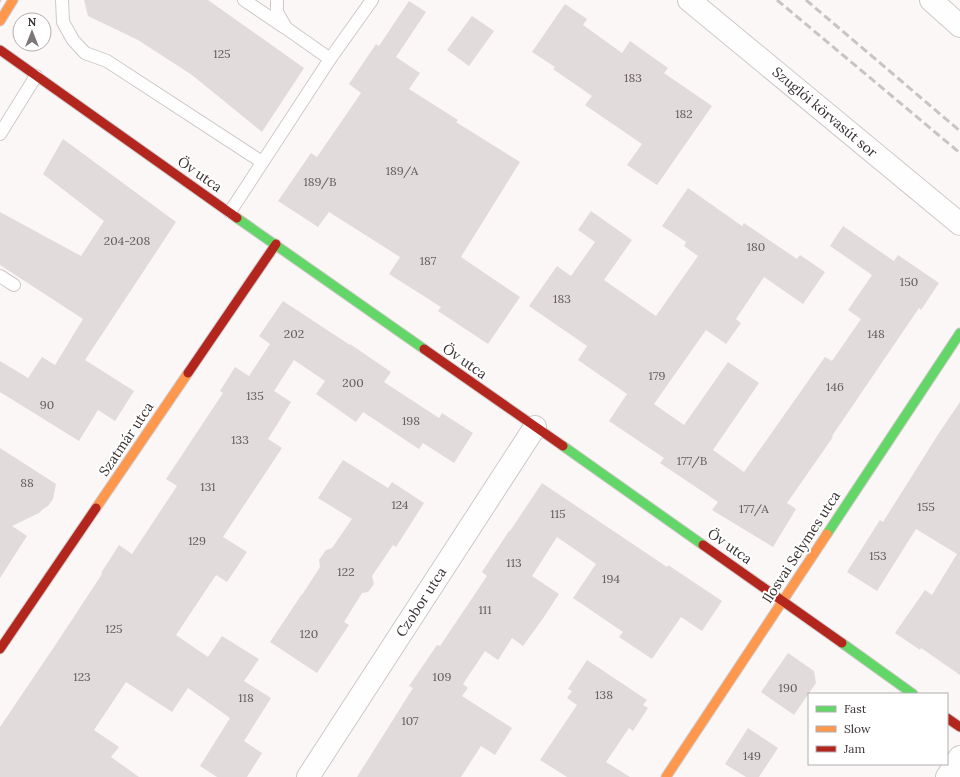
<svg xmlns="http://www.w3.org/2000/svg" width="960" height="777" viewBox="0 0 960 777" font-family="Lora,serif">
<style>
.building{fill:#e1dbdb}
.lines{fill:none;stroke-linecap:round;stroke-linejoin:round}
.lane-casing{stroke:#cec8c8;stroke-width:14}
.street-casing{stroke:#cec8c8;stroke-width:24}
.fast-casing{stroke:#cec8c8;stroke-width:11}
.slow-casing{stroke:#cec8c8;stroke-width:11}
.jam-casing{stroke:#cec8c8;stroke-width:11}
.lane{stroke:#fffefe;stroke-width:12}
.street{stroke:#fffefe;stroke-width:22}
.fast{stroke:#63d668;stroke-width:9}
.slow{stroke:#ff974d;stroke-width:9}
.jam{stroke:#b3261e;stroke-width:9}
.tram{stroke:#c6c5c5;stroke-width:1}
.rail{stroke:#c6c5c5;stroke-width:3;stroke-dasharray:8 4;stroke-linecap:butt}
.labels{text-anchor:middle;stroke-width:4;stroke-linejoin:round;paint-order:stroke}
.number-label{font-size:12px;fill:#635c5c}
.street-label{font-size:14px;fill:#393131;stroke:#fff}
</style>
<rect width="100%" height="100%" fill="#fcf7f7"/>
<!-- building -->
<g class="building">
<path d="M84,0H208L304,68L262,132L192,75L138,40L88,16Z"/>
<path d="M409,1L426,12L396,57L420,73L409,89L458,120L456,122L520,162L461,257L520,297L488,344L438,311L441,307L389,274L400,257L329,212L318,227L278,201L311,153L317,157L361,93L349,84L376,44L379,46Z"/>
<path d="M565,4L587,19L583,25L622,53L630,41L668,68L664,73L712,106L657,185L627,165L642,144L585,105L592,96L553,69L555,67L532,52Z"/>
<path d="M472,16L494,31L469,66L447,50Z"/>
<path d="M63,139L176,222L85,360L134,391L115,421L98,410L79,441L0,392V361L28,378L42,357L55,365L83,319L0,265V212L81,256L104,221L43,174Z"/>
<path d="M688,188L742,226L744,223L797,259L800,255L825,272L803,304L764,277L736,319L741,323L726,344L706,330L654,404L684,425L728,362L759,383L713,450L744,472L825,357L832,361L861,319L848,310L872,275L830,246L843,226L894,261L898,255L939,283L921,310L919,308L832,436L833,437L787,503L796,509L773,547L712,510L718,502L660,463L664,458L609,421L627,394L578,360L587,346L529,306L557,266L571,276L595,242L578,230L591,211L632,240L604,280L656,316L698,256L684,246L686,242L662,226Z"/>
<path d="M283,301L350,345V344L391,372L384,382L439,418L442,413L473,433L454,463L423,443L419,449L363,412L356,422L316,394L325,381L294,360L274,391L291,402L268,439L282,448L223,537L247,552L227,582L216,575L176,635L208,657L222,636L259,659L244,681L271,698L244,741L262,753L247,777H217L200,766L230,718L188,688L172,712L126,682L94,730L119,747L111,757L139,777H0V727L58,641L102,574L101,573L119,545L132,554L177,486L166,479L223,393L220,391L235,367L249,376L270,344L259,336Z"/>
<path d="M960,402V675L921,648L920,650L895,633L925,590L932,595L957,554L916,529L877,591L847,572L880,520L883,522L939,433Z"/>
<path d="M0,448L56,484L53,499L48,506L43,509L39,513L12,526L27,536L0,578Z"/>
<path d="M343,460L388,488L392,482L424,503L396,547L393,545L372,576L374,584L368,592L362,593L344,622L349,625L317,673L270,642L302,594V595L320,567L319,560L326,550L332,548L352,519L318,498Z"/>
<path d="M542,483L667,567L668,565L722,601L702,631L681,617L652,659L619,637L623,632L573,598L596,564L557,537L532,576L559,594L544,617L523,646L512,638L498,660L485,651L463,684L468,688L462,696L512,728L495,755L481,746L461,777H357L413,688L409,686L437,645L440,646L487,576L482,572L509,531H510Z"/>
<path d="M788,653L814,671L816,683L794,715L761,692Z"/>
<path d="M587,660L647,700L643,705L648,708L633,731L629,728L606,762L630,777H567L540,760L577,705L567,698L572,691L568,689Z"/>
<path d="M748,728L778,748L759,777H746L725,764Z"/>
</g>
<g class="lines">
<!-- lane casing -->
<g class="lane-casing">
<g id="lane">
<path d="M62,0L63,22L73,40L85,53L107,61L262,162"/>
<path d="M244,0L284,27"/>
<path d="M277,0V12L286,28L330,59"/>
<path d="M0,134L36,76"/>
<path d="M230,212L330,59L372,0"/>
<path d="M0,276L14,285"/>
</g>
</g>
<!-- street casing -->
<g class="street-casing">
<g id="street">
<path d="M689,0L960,224"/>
<path d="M931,0L960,26"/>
<path d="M308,777L535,427"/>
<path d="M947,777L960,757"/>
</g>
</g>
<!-- fast casing -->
<g class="fast-casing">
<g id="fast">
<path d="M237,218L424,349"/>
<path d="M563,446L703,545"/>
<path d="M827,534L960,333"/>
<path d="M842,643L913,694"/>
</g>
</g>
<!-- slow casing -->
<g class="slow-casing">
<g id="slow">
<path d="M0,21L13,0"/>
<path d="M96,508L188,373"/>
<path d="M666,777L827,534"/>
</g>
</g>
<!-- jam casing -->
<g class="jam-casing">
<g id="jam">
<path d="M0,50L237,218"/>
<path d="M424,349L563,446"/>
<path d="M188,373L276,244"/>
<path d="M703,545L842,643"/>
<path d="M0,649L96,508"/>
<path d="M947,718L960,727"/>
</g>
</g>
<!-- lane -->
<use href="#lane" class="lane"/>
<!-- street -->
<use href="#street" class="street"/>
<!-- fast -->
<use href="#fast" class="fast"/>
<!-- slow -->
<use href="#slow" class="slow"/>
<!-- jam -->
<use href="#jam" class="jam"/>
<!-- tram -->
<path class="tram" d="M0,2L1,0"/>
<!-- rail -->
<g class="rail">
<path d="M777,0L960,153"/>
<path d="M806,0L960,131"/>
</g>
</g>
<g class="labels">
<!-- number labels -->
<g class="number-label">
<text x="222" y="58">125</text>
<text x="633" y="82">183</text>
<text x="684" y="118">182</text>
<text x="402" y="175">189/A</text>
<text x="320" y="186">189/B</text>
<text x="127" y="245">204-208</text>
<text x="756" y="251">180</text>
<text x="428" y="265">187</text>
<text x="909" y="286">150</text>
<text x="562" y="303">183</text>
<text x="294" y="338">202</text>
<text x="876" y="338">148</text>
<text x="657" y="380">179</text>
<text x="353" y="387">200</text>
<text x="835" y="391">146</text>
<text x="255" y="400">135</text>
<text x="47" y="409">90</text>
<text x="411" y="425">198</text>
<text x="240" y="444">133</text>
<text x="692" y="465">177/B</text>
<text x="27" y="487">88</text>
<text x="208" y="491">131</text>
<text x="400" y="509">124</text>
<text x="926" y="511">155</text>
<text x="754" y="513">177/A</text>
<text x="558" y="518">115</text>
<text x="197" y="545">129</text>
<text x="878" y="560">153</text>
<text x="514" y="567">113</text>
<text x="346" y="576">122</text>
<text x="611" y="583">194</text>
<text x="485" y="614">111</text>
<text x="114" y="633">125</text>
<text x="309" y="638">120</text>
<text x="82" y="681">123</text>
<text x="442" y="681">109</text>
<text x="788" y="692">190</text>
<text x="604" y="699">138</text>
<text x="246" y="702">118</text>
<text x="410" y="725">107</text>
<text x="752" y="760">149</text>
</g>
<!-- street labels -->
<g class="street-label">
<text transform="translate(825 112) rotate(40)" y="5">Szuglói körvasút sor</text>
<text transform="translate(200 174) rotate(35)" y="5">Öv utca</text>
<text transform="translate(465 361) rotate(35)" y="5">Öv utca</text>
<text transform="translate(126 439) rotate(-56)" y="5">Szatmár utca</text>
<text transform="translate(730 546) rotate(35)" y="5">Öv utca</text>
<text transform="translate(801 547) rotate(-57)" y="5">Ilosvai Selymes utca</text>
<text transform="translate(421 602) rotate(-57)" y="5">Czobor utca</text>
</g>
</g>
<!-- legend -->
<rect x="808" y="693" width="140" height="72" fill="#ffffff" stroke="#b0adad"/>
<rect x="816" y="706" width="20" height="6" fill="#63d668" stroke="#b0adad"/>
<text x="844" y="713" font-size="12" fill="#393131">Fast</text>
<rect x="816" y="726" width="20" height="6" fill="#ff974d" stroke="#b0adad"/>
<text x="844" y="733" font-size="12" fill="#393131">Slow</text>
<rect x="816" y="746" width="20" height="6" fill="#b3261e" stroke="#b0adad"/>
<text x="844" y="753" font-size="12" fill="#393131">Jam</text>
<!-- north arrow -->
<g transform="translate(32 32)"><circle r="19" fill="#ffffff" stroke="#b0adad"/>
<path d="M0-3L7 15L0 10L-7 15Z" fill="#7d7676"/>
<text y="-6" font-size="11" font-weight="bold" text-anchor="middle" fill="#393131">N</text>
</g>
</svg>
